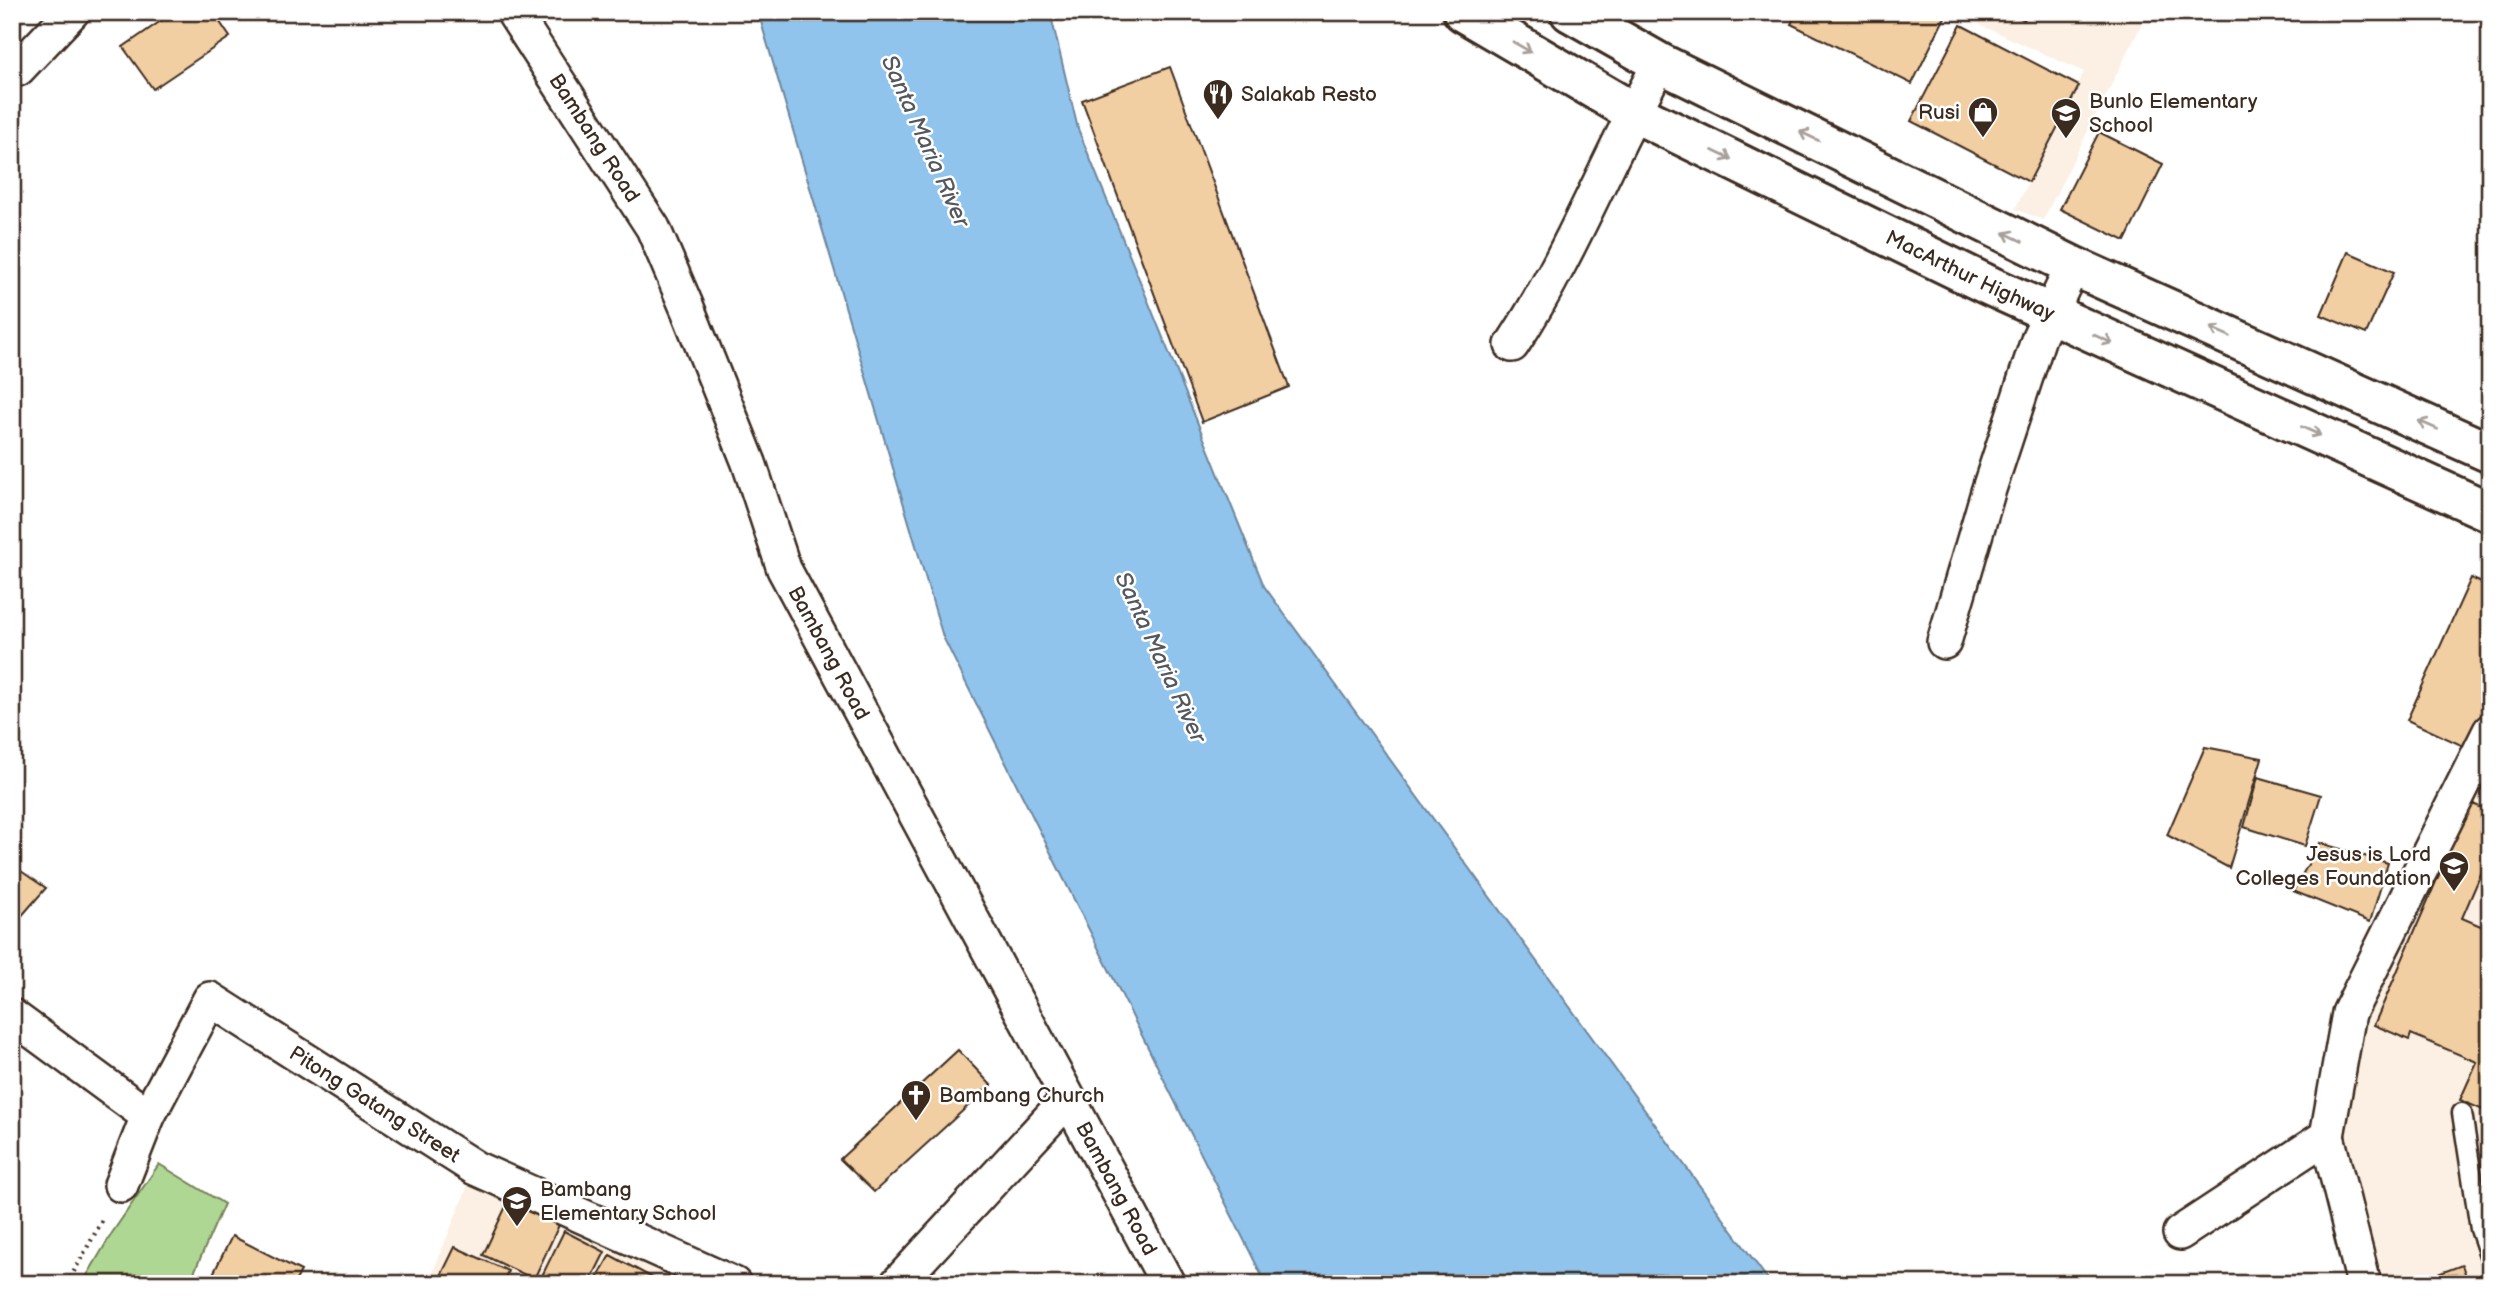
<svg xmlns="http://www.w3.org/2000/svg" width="2502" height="1296" viewBox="0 0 2502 1296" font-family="'Balsamiq Sans',sans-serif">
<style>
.built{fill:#fbf0e3}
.green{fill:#afd794;stroke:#758059;stroke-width:2}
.water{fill:#90c4ed;stroke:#6e869a;stroke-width:2}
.building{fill:#f2cea3;stroke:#3b2a1e;stroke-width:2}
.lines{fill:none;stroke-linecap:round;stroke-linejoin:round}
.lane-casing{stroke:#3b2a1e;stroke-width:23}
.street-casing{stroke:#3b2a1e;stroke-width:38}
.highway-casing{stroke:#3b2a1e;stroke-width:44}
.path{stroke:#3b2a1e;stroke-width:4.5;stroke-dasharray:2 5;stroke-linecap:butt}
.lane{stroke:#fff;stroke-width:18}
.street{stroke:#fff;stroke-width:33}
.highway{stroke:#fff;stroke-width:38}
.oneway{stroke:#a79f9a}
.labels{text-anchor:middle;stroke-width:5;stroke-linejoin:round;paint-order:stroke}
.poi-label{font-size:21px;fill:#3b2a1e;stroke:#fff;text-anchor:start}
.street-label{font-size:21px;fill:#3b2a1e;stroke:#fff}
.water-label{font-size:23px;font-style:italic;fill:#54585c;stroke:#fff}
</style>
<rect width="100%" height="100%" fill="#fff"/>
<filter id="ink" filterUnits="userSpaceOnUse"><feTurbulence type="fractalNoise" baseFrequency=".0143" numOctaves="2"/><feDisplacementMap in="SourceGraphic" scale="14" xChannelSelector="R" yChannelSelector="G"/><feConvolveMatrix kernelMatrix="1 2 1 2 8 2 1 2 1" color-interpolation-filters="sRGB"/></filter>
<g filter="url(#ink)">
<!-- built -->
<g class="built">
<path d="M1952,12H2148L2043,220L2015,209L2084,72Z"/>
<path d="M2490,756V1284H2357L2346,1213L2347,1029Z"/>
<path d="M473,1173L696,1284H428Z"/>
</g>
<!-- green -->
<path class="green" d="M159,1164L224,1204L189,1284H82L112,1233Z"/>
<!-- water -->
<path class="water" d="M758,12H1050L1078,129L1264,586L1771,1284H1266L943,637Z"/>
<!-- building -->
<g class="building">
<path d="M174,12H213L230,37L153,89L123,47Z"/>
<path d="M1797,12H1940L1946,15L1912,84L1791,24Z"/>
<path d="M2010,12H2028L2024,20Z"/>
<path d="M1961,25L2079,86L2029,182L1911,121Z"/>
<path d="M1170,67L1289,387L1202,422L1082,100Z"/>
<path d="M2099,132L2163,164L2125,241L2060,209Z"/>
<path d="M2348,252L2394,272L2366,334L2321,315Z"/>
<path d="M2471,578L2490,587V716L2474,751L2407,720Z"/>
<path d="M2205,747L2262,758L2229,868L2167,835Z"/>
<path d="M2258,777L2321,795L2305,846L2244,827Z"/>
<path d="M2470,803L2490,811V853L2462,918L2490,930V1113L2460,1100L2477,1062L2411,1034L2409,1040L2374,1025Z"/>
<path d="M2320,843L2388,863L2370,922L2293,891Z"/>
<path d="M12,865L46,888L12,927Z"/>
<path d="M958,1050L991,1085L874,1192L840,1159Z"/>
<path d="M2490,1190V1218L2485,1191Z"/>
<path d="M508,1202L559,1225L534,1279L483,1255Z"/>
<path d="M564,1231L605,1252L589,1284H538Z"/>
<path d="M232,1236L301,1271L294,1284H212L209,1282Z"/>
<path d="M455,1247L508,1271L502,1284H437Z"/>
<path d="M610,1255L664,1284H594Z"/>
<path d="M2462,1265L2469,1284H2411Z"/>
</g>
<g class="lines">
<!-- lane casing -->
<g class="lane-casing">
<path id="lane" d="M2462,1113L2480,1229L2490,1258"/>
</g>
<!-- street casing -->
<g class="street-casing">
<g id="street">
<path id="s1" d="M513,12L653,228L688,310L749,463L784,569L1168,1284"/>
<path d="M18,69L72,12"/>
<path d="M1512,345C1570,257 1609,155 1660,63"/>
<path d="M1944,642L1988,492L2039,337L2073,266"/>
<path d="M12,1016L148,1116"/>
<path d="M2327,1136L2364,1284"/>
<path id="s2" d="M121,1185L148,1116L210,999L475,1168L734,1284"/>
<path d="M2180,1233L2327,1136L2349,1013L2490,731"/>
<path d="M897,1284L1067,1100"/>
</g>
</g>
<!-- highway casing -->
<g class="highway-casing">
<g id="highway">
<path id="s3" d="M1463,12L1633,112L1990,286L2490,512"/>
<path d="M1570,12L1660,63L2073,266L2490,453"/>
</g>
</g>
<!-- path -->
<path class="path" d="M67,1284L104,1217"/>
<!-- lane -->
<use href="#lane" class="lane"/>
<!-- street -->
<use href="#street" class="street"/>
<!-- highway -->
<use href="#highway" class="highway"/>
</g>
<!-- one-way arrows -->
<defs><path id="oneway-shaft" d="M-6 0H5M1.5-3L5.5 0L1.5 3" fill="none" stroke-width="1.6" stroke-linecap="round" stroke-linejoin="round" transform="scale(1.75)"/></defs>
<g class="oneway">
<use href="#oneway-shaft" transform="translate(1522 47) rotate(30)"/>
<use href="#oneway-shaft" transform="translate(1809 136) rotate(-154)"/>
<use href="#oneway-shaft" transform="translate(1722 155) rotate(26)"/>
<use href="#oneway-shaft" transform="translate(2013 237) rotate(-154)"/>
<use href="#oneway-shaft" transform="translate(2220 332) rotate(-156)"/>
<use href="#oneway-shaft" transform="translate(2103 339) rotate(24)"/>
<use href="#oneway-shaft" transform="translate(2428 425) rotate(-156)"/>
<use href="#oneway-shaft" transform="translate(2311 431) rotate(24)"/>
</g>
</g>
<!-- icons -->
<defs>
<g id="restaurant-pin" transform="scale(1.575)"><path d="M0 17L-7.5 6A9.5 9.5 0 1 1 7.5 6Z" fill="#3b2a1e" stroke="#fff"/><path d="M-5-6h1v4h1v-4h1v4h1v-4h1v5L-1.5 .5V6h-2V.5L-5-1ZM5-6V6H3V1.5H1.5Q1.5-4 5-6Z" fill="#fff"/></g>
<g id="shop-pin" transform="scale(1.575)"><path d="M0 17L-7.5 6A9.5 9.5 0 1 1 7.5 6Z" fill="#3b2a1e" stroke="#fff"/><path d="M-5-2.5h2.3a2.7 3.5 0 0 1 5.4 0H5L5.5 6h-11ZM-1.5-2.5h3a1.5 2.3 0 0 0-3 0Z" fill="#fff"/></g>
<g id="school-pin" transform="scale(1.575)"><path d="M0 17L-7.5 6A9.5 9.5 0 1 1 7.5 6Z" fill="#3b2a1e" stroke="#fff"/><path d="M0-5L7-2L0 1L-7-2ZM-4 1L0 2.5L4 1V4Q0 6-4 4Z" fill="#fff"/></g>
<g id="university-pin" transform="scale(1.575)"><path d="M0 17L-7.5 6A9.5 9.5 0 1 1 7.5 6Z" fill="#3b2a1e" stroke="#fff"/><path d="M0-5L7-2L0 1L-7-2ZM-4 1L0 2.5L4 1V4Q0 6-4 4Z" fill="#fff"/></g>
<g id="church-pin" transform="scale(1.575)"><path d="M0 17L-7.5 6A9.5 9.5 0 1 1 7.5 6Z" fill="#3b2a1e" stroke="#fff"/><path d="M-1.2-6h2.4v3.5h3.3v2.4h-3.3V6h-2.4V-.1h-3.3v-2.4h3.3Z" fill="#fff"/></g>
</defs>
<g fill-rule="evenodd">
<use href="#restaurant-pin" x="1218" y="94"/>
<use href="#shop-pin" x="1983" y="112"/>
<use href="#school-pin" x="2066" y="113"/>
<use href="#university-pin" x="2454" y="866"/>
<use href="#church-pin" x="916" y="1095"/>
<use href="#school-pin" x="517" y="1201"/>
</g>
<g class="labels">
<!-- poi labels -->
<g class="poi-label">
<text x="1241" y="101">Salakab Resto</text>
<text x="2089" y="108">Bunlo Elementary<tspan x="2089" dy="24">School</tspan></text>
<text x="1960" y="119" text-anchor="end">Rusi</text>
<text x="2431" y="861" text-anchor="end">Jesus is Lord<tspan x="2431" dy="24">Colleges Foundation</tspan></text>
<text x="939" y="1102">Bambang Church</text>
<text x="540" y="1196">Bambang<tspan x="540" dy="24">Elementary School</tspan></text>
</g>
<!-- street labels -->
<g class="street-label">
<text dy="7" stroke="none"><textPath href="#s1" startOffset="150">Bambang Road</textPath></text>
<text dy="7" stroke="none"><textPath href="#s3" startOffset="572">MacArthur Highway</textPath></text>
<text dy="7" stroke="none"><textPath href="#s1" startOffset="718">Bambang Road</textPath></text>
<text dy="7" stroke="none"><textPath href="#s2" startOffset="402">Pitong Gatang Street</textPath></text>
<text dy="7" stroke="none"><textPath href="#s1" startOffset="1326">Bambang Road</textPath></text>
</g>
<!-- water labels -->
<g class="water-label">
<text transform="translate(926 141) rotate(66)" y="8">Santa Maria River</text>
<text transform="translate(1161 657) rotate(65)" y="8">Santa Maria River</text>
</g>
</g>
<!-- margin -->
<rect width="2502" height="1296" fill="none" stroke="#fff" stroke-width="42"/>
<rect x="21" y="21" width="2460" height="1254" fill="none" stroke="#3b2a1e" stroke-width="2.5" filter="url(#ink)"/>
</svg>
